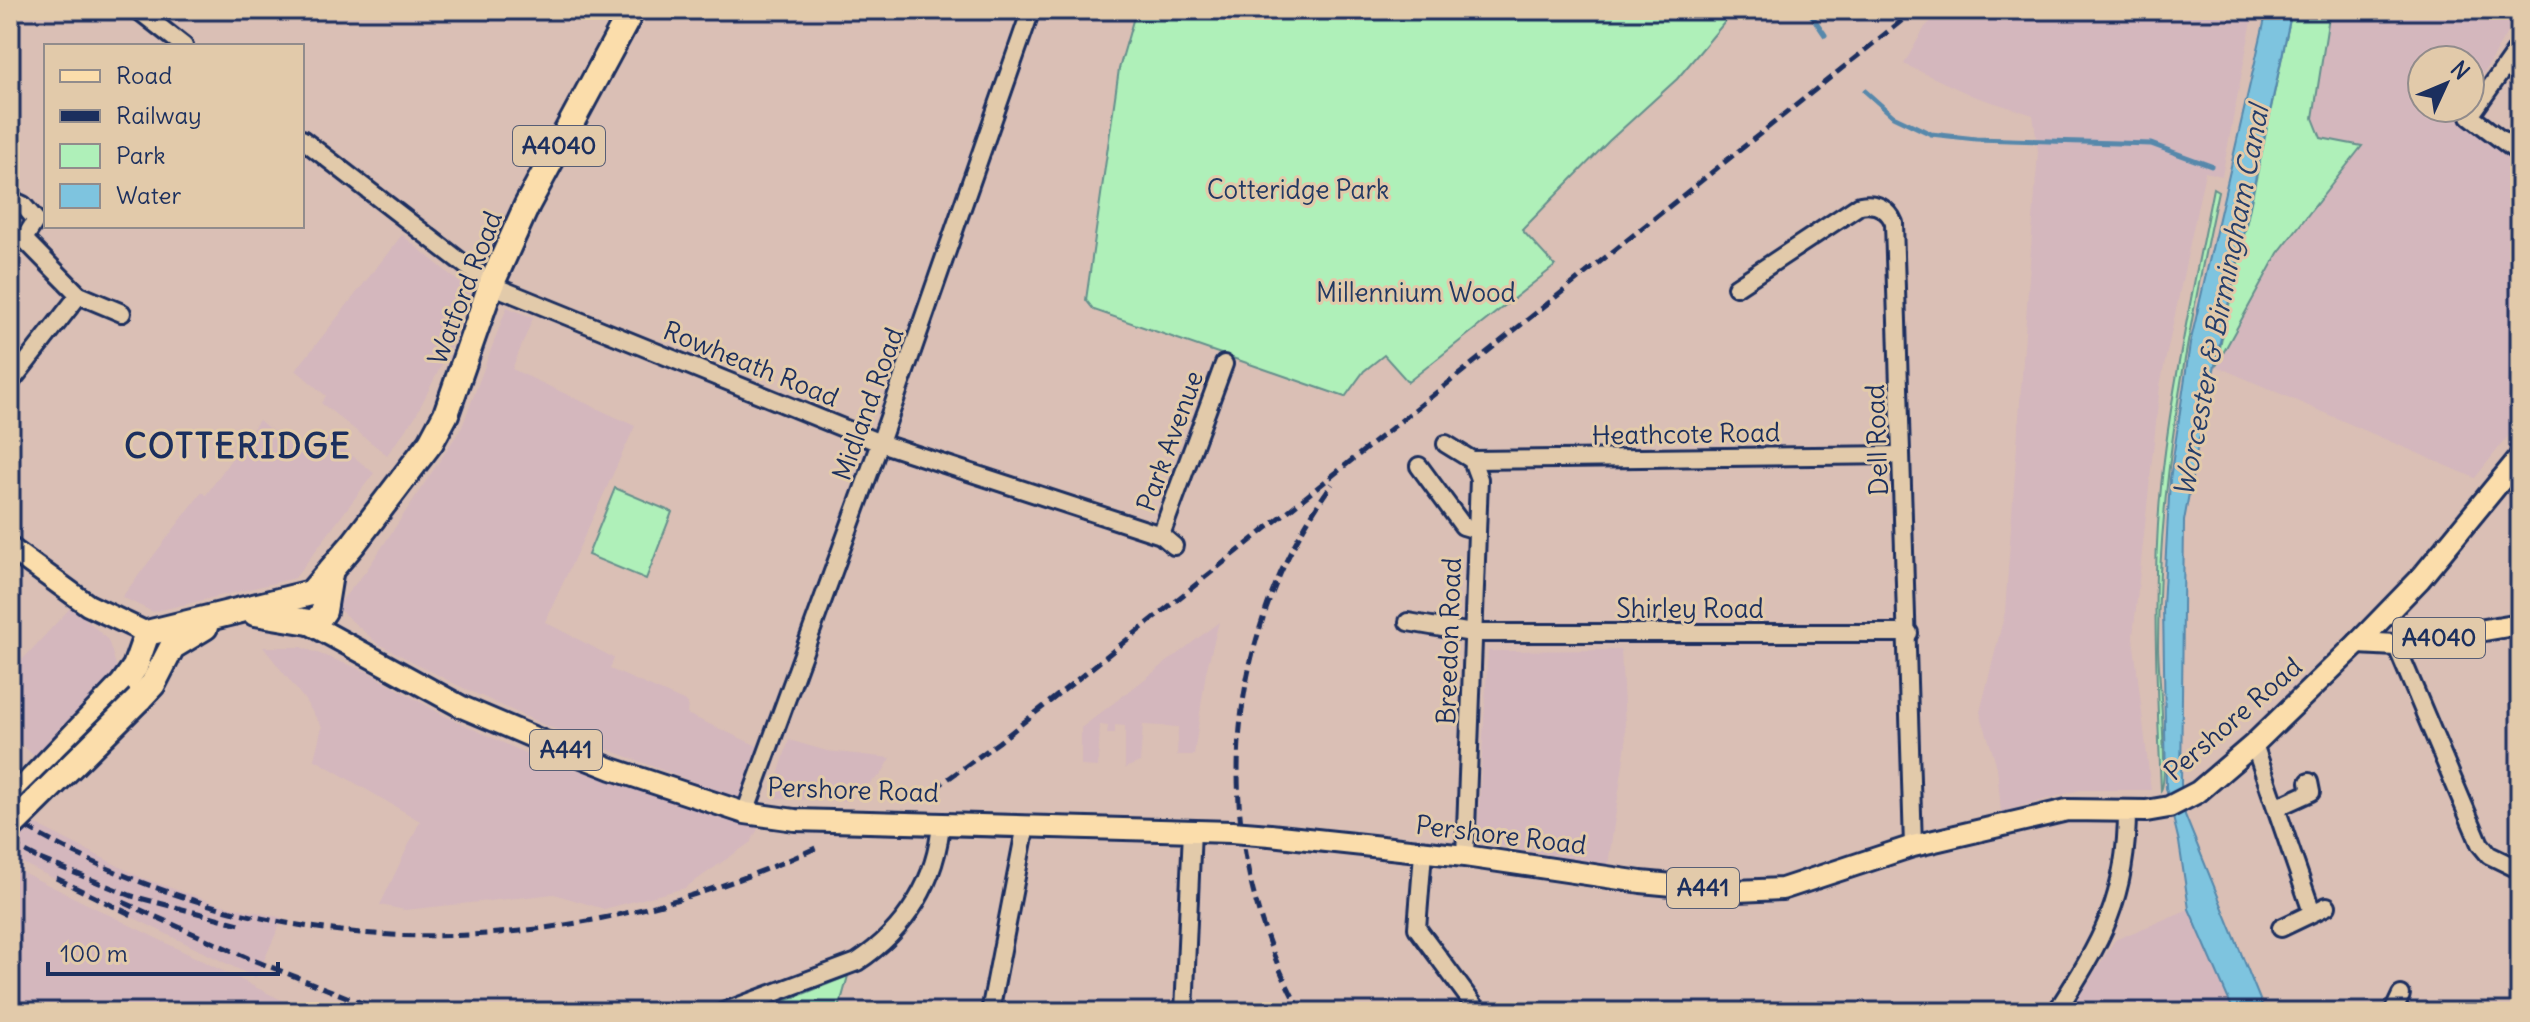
<svg xmlns="http://www.w3.org/2000/svg" width="2530" height="1022" viewBox="0 0 2530 1022" font-family="Delius,sans-serif">
<style>
.built{fill:#d4b7bd}
.green{fill:#aff0b9;stroke:#65908c;stroke-width:2}
.water{fill:#7ec4df;stroke:#5688ab;stroke-width:2}
.lines{fill:none;stroke-linecap:round;stroke-linejoin:round}
.stream{stroke:#5688ab;stroke-width:5}
.minor-casing{stroke:#1b2f5e;stroke-width:22}
.major-casing{stroke:#1b2f5e;stroke-width:26}
.highway-casing{stroke:#1b2f5e;stroke-width:30}
.minor{stroke:#e2caaa;stroke-width:16}
.major{stroke:#fbddab;stroke-width:20}
.highway{stroke:#fbddab;stroke-width:24}
.rail{stroke:#1b2f5e;stroke-width:5;stroke-dasharray:12 6;stroke-linecap:butt}
.major-bridge-casing{stroke:#1b2f5e;stroke-width:26;stroke-linecap:butt}
.highway-bridge-casing{stroke:#1b2f5e;stroke-width:30;stroke-linecap:butt}
.major-bridge{stroke:#fbddab;stroke-width:20}
.highway-bridge{stroke:#fbddab;stroke-width:24}
.labels{text-anchor:middle;stroke-width:6;stroke-linejoin:round;paint-order:stroke}
.shield{fill:#e2caaa;stroke:#575e75;stroke-width:2}
.shield-label{font-size:24px;font-weight:bold;fill:#1b2f5e}
.park-label{font-size:26px;fill:#223963;stroke:#e2caaa}
.street-label{font-size:26px;fill:#1b2f5e;stroke:#e2caaa}
.water-label{font-size:28px;font-style:italic;fill:#253e6b;stroke:#e2caaa}
.district-label{font-size:34px;font-weight:bold;letter-spacing:2px;fill:#1b2f5e;stroke:#e2caaa}
</style>
<rect width="100%" height="100%" fill="#dabfb5"/>
<filter id="ink" filterUnits="userSpaceOnUse"><feTurbulence type="fractalNoise" baseFrequency=".0125" numOctaves="2"/><feDisplacementMap in="SourceGraphic" scale="16" xChannelSelector="R" yChannelSelector="G"/><feConvolveMatrix kernelMatrix="1 2 1 2 8 2 1 2 1" color-interpolation-filters="sRGB"/></filter>
<g filter="url(#ink)">
<!-- built -->
<g class="built">
<path d="M1943,10H2254L2222,176L2205,172L2160,386L2133,636L2151,790H2080L2001,812L1997,767L1980,712L2005,612L2038,151L2033,115L1973,96L1904,64L1925,27Z"/>
<path d="M2330,10H2520L2470,96V60H2422V108H2463L2458,117L2520,167V421L2475,478L2216,366L2278,253L2362,146L2321,139L2313,118Z"/>
<path d="M402,235L471,292L445,358L415,417L387,455L321,403L326,396L296,370Z"/>
<path d="M507,307L533,318L512,369L635,426L545,622L614,658L610,669L688,703L687,714L762,748L746,802L544,725L455,684L377,643L336,607L366,571L462,427Z"/>
<path d="M259,420L308,461L329,437L374,473L295,578L153,612L122,597L202,492L206,495Z"/>
<path d="M72,606L108,640L118,671L37,759L10,733V673Z"/>
<path d="M1219,622L1206,672L1194,755H1177L1178,727L1143,725L1140,762L1125,768V726L1115,725V734H1107L1108,726L1100,725L1098,767L1081,766V728Z"/>
<path d="M263,647H301L368,672L443,715L525,753L759,827L751,842L685,888L604,909L554,894L405,910L380,905L420,821L314,759L322,727L304,699Z"/>
<path d="M1621,650L1626,744L1608,865L1477,842L1488,651Z"/>
<path d="M789,740L827,751L891,758L881,775L860,790L848,789L846,801L771,798Z"/>
<path d="M10,811L142,878L215,903L283,918L256,978L10,857Z"/>
<path d="M10,866L306,1012H10Z"/>
<path d="M2189,909L2234,1012H2069L2115,940Z"/>
</g>
<!-- green -->
<g class="green">
<path d="M1136,10H1735L1677,79L1609,141L1522,230L1555,266L1408,382L1384,355L1364,371L1345,397L1094,310L1086,300L1119,69Z"/>
<path d="M2292,10H2330L2313,118L2321,138L2362,146L2278,253L2216,366Z"/>
<path d="M2213,188L2218,191C2185,346 2158,487 2158,646C2158,670 2169,779 2161,790C2157,688 2151,588 2161,487C2171,387 2194,287 2213,188Z"/>
<path d="M615,488L672,512L646,579L588,555Z"/>
<path d="M848,976L838,1012H758Z"/>
</g>
<!-- water -->
<path class="water" d="M2267,10H2292L2199,439L2184,521L2181,784L2185,815L2265,1012H2234L2189,909L2179,842L2166,788L2163,606L2170,479L2190,344Z"/>
<g class="lines">
<!-- stream -->
<g class="stream">
<path d="M1808,10L1825,35"/>
<path d="M1865,91L1893,116L1931,134L1976,139L2151,144L2211,166"/>
</g>
<!-- minor casing -->
<g class="minor-casing">
<g id="minor">
<path d="M138,10L184,46"/>
<path d="M2520,45L2470,116L2520,154"/>
<path d="M302,139L491,285L880,443L1161,535L1174,546"/>
<path d="M10,199L23,205L36,220L24,239L79,295L10,383"/>
<path d="M1736,287L1860,205C1876,202 1888,208 1894,223L1913,846"/>
<path d="M79,295L122,313"/>
<path d="M1446,444L1472,460L1479,479L1465,856"/>
<path d="M1472,460L1901,455"/>
<path d="M1419,466L1463,526L1477,530"/>
<path d="M1161,535L1224,364"/>
<path d="M1408,622L1472,633H1909"/>
<path d="M2396,645L2480,844L2489,855L2520,870"/>
<path d="M2254,744L2312,912"/>
<path d="M2278,807L2311,792L2309,782"/>
<path d="M745,813L880,443L1031,10"/>
<path d="M1423,853L1417,928L1479,1012"/>
<path d="M2281,928L2327,906"/>
<path d="M723,1012L857,962C906,930 937,880 941,822"/>
<path d="M990,1012L1026,825"/>
<path d="M1184,1012L1192,830"/>
<path d="M2056,1012C2102,941 2127,898 2127,811"/>
<path d="M2393,1012L2401,995"/>
</g>
</g>
<!-- major casing -->
<g class="major-casing">
<g id="major">
<path d="M10,548L88,605L147,633"/>
<path d="M310,624L462,707L542,741L612,769L745,813L795,820L1232,832"/>
<path d="M2358,643L2396,645L2520,624"/>
<path d="M1270,835L1465,856L1641,882L1737,891L1782,889L1913,846L2067,810L2146,811L2169,807L2198,792L2254,744L2358,643L2420,579L2520,457"/>
</g>
</g>
<!-- highway casing -->
<g class="highway-casing">
<g id="highway">
<path d="M255,613L315,623L324,611L330,574"/>
<path d="M139,699L153,684L172,647L205,627"/>
<path d="M10,803L123,684L135,667L147,633L311,593L354,543L431,442L446,414L491,285L527,205L632,10"/>
</g>
</g>
<!-- minor -->
<use href="#minor" class="minor"/>
<!-- major -->
<use href="#major" class="major"/>
<!-- highway -->
<use href="#highway" class="highway"/>
<!-- rail -->
<g class="rail">
<path d="M934,789L999,742L1915,10"/>
<path d="M10,818C266,971 551,969 818,847"/>
<path d="M10,844L49,864"/>
<path d="M40,859L132,896L240,924"/>
<path d="M56,878L132,915"/>
<path d="M123,902L248,958L385,1012"/>
<path d="M1301,1012C1207,842 1219,641 1332,484"/>
</g>
<!-- major-bridge casing -->
<g class="major-bridge-casing">
<path id="major-bridge" d="M1232,832L1270,835"/>
</g>
<!-- highway-bridge casing -->
<g class="highway-bridge-casing">
<path id="highway-bridge" d="M10,827L139,699"/>
</g>
<!-- major-bridge -->
<use href="#major-bridge" class="major-bridge"/>
<!-- highway-bridge -->
<use href="#highway-bridge" class="highway-bridge"/>
</g>
</g>
<g class="labels">
<!-- shield labels -->
<g class="shield">
<rect x="513" y="126" width="92" height="40" rx="6"/>
<rect x="2393" y="618" width="92" height="40" rx="6"/>
<rect x="530" y="730" width="72" height="40" rx="6"/>
<rect x="1667" y="868" width="72" height="40" rx="6"/>
</g>
<g class="shield-label">
<text x="559" y="154">A4040</text>
<text x="2439" y="646">A4040</text>
<text x="566" y="758">A441</text>
<text x="1703" y="896">A441</text>
</g>
<!-- park labels -->
<g class="park-label">
<text x="1298" y="199">Cotteridge Park</text>
<text x="1416" y="302">Millennium Wood</text>
</g>
<!-- street labels -->
<g class="street-label">
<text transform="translate(465 288) rotate(-69)" y="9">Watford Road</text>
<text transform="translate(751 364) rotate(22)" y="9">Rowheath Road</text>
<text transform="translate(868 404) rotate(-70)" y="9">Midland Road</text>
<text transform="translate(1686 434) rotate(-1)" y="9">Heathcote Road</text>
<text transform="translate(1877 440) rotate(-92)" y="9">Dell Road</text>
<text transform="translate(1170 441) rotate(-70)" y="9">Park Avenue</text>
<text x="1690" y="618">Shirley Road</text>
<text transform="translate(1449 641) rotate(-88)" y="9">Breedon Road</text>
<text transform="translate(2233 719) rotate(-41)" y="9">Pershore Road</text>
<text transform="translate(853 790) rotate(2)" y="9">Pershore Road</text>
<text transform="translate(1501 835) rotate(7)" y="9">Pershore Road</text>
</g>
<!-- water labels -->
<g class="water-label">
<text transform="translate(2221 301) rotate(-79)" y="10">Worcester &amp; Birmingham Canal</text>
</g>
<!-- district labels -->
<g class="district-label">
<text x="238" y="458">COTTERIDGE</text>
</g>
</g>
<!-- margin -->
<rect width="2530" height="1022" fill="none" stroke="#e2caaa" stroke-width="40"/>
<rect x="20" y="20" width="2490" height="982" fill="none" stroke="#1b2f5e" stroke-width="3" filter="url(#ink)"/>
<!-- legend -->
<rect x="44" y="44" width="260" height="184" fill="#e2caaa" stroke="#928c8c" stroke-width="2"/>
<rect x="60" y="70" width="40" height="12" fill="#fbddab" stroke="#928c8c" stroke-width="2"/>
<text x="116" y="84" font-size="24" fill="#1b2f5e">Road</text>
<rect x="60" y="110" width="40" height="12" fill="#1b2f5e" stroke="#928c8c" stroke-width="2"/>
<text x="116" y="124" font-size="24" fill="#1b2f5e">Railway</text>
<rect x="60" y="144" width="40" height="24" fill="#aff0b9" stroke="#928c8c" stroke-width="2"/>
<text x="116" y="164" font-size="24" fill="#1b2f5e">Park</text>
<rect x="60" y="184" width="40" height="24" fill="#7ec4df" stroke="#928c8c" stroke-width="2"/>
<text x="116" y="204" font-size="24" fill="#1b2f5e">Water</text>
<!-- north arrow -->
<g transform="translate(2446 84) rotate(46)"><circle r="38" fill="#e2caaa" stroke="#928c8c" stroke-width="2"/>
<path d="M0-6L14 30L0 20L-14 30Z" fill="#1b2f5e"/>
<text y="-12" font-size="22" font-weight="bold" text-anchor="middle" fill="#1b2f5e">N</text>
</g>
<!-- scale -->
<path d="M48 962v12h230v-12" fill="none" stroke="#1b2f5e" stroke-width="4"/>
<text x="60" y="962" font-size="24" fill="#1b2f5e" stroke="#e2caaa" stroke-width="6" paint-order="stroke">100 m</text>
</svg>
